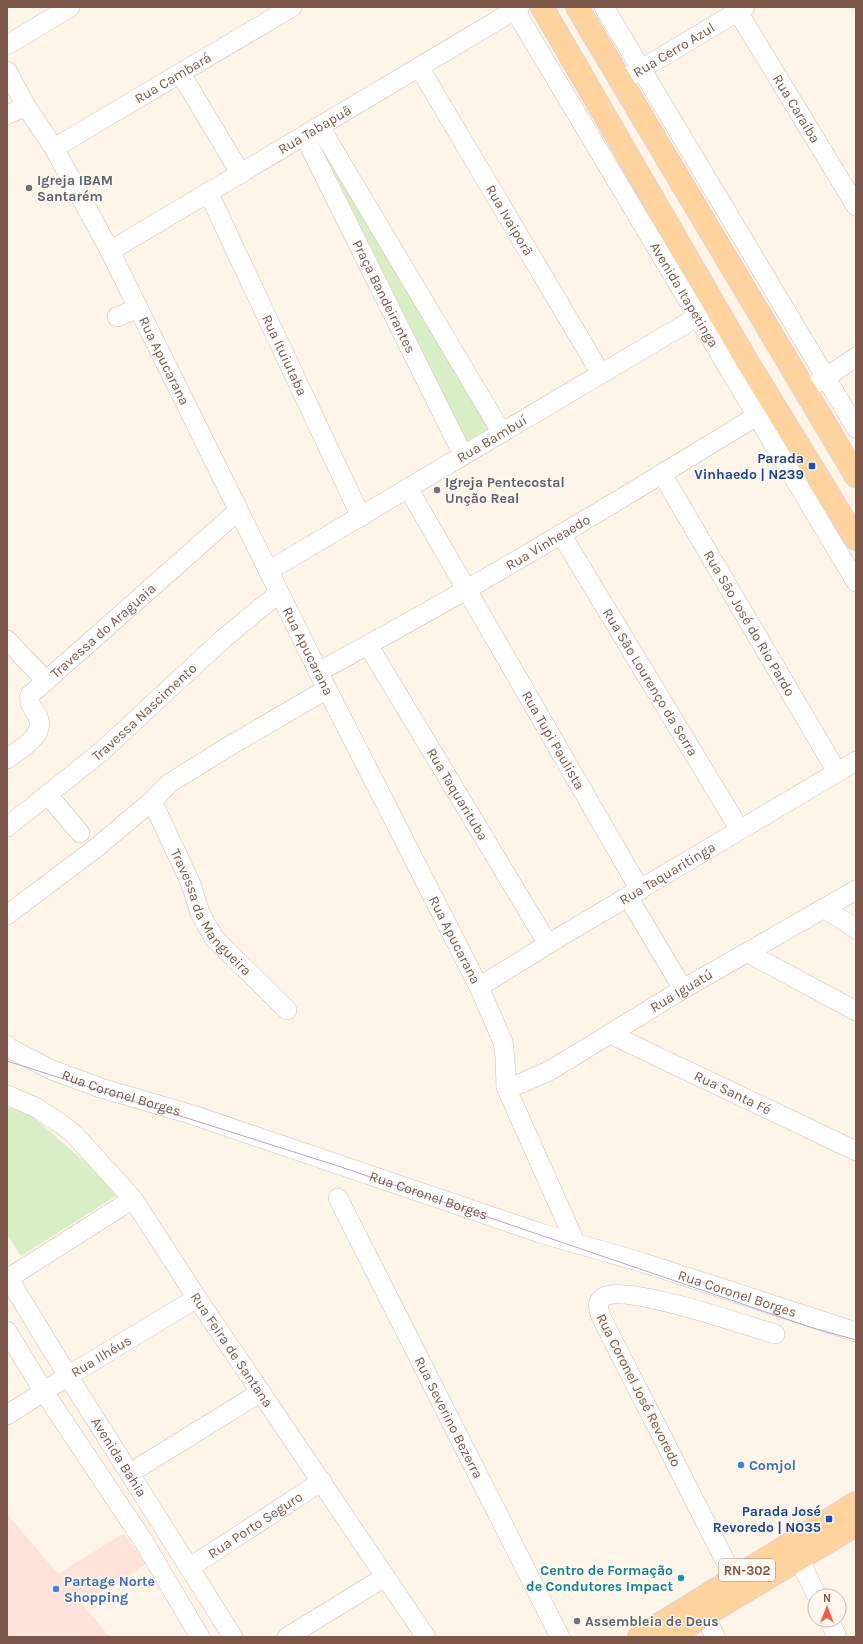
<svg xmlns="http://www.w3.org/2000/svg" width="863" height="1644" viewBox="0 0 863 1644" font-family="Karla,sans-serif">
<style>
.commercial{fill:#ffe3db}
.green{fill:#d8eec4}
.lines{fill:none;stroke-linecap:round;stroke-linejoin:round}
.minor-casing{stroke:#d5bcae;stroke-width:20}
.major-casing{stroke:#ddd3cf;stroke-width:24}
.minor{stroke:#fff;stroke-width:19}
.major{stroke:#ffd39e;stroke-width:22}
.tram{stroke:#b5a3cb;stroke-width:1}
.worship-dot{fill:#6b7280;stroke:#fff8f0;stroke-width:1.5}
.transit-dot{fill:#1a4fb4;stroke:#fff8f0;stroke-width:1.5}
.shop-dot{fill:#3f7fe0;stroke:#fff8f0;stroke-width:1.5}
.culture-dot{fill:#0f9aa8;stroke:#fff8f0;stroke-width:1.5}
.labels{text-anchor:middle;stroke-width:3;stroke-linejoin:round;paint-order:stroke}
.shield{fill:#fff8f0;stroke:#a3877a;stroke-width:1}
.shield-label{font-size:13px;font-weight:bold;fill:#7c5648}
.street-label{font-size:14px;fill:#7c5648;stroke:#fff8f0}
.worship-label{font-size:14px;font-weight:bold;fill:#5b616d;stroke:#fff8f0;text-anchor:start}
.transit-label{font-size:14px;font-weight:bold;fill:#164399;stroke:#fff8f0;text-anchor:end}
.shop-label{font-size:14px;font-weight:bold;fill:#366cbe;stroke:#fff8f0;text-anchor:start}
.culture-label{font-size:14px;font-weight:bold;fill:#0d838f;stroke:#fff8f0;text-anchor:end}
</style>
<rect width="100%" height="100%" fill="#fef4e8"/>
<!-- commercial -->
<path class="commercial" d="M7,1514L58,1574L124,1533L146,1564L82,1604L110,1637H7Z"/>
<!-- green -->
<g class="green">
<path d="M318,140L494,429L468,443Z"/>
<path d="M7,1107L32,1116L94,1170L116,1196L21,1256L7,1234Z"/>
</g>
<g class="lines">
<!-- minor casing -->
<g class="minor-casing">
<g id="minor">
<path id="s1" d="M513,7L856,582"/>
<path d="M604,7L856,428"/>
<path id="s2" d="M738,12L856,206"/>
<path d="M7,45L70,7"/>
<path id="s3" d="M419,67L601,374"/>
<path id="s4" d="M7,71L26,106L54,148L110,251L327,689L479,987L503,1042L505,1057L506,1087L576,1244"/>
<path d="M181,74L241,174"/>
<path id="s5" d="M630,76L745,7"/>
<path d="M7,115L26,106"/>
<path d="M320,127L502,433"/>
<path id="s6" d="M305,137L463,455"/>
<path id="s7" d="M54,148L292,7"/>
<path id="s8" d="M209,194L361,517"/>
<path id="s9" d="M110,251L520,7"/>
<path d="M117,317L138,308"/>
<path d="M816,384L856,357"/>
<path id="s10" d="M662,474L837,772"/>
<path id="s11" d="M408,488L640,890"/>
<path id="s12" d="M561,534L740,830"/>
<path id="s13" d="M268,571L709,310"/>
<path d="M7,640L46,681"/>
<path id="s14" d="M368,645L548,944"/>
<path id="s15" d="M318,672C471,590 620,500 768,409"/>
<path id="s16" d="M7,759C20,749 48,735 37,715C33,708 28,704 30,695L238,511"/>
<path d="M48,795L80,833"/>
<path id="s17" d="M152,801L191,884L200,913L214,938L287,1010"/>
<path id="s18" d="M7,827L101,752L223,639L279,593"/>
<path d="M628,897L683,989"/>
<path d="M824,908L856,929"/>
<path d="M7,915L96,848L152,801L170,783L226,748L327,689"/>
<path d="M748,953L856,1011"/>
<path id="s19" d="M479,987L548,944L856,761"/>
<path id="s20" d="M610,1034L856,1151"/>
<path id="s21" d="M7,1045L9,1048L52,1070L101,1088L193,1115L540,1233L644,1263L856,1332"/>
<path id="s22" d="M506,1087L522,1083L551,1070L683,989L856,890"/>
<path id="s23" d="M7,1095L35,1107L61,1124L73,1133L133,1199L197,1298L426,1637"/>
<path id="s24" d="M338,1198L560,1637"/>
<path id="s25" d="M7,1276L68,1376L233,1637"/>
<path d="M7,1279L133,1199"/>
<path d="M7,1331L44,1392L144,1542L200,1637"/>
<path id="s26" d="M7,1415L68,1376L197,1298"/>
<path d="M130,1473L261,1392"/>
<path d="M799,1559L817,1596"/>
<path id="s27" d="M189,1568L322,1481"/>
<path d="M734,1578L601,1317C599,1310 596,1303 602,1298C622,1282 747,1326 775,1334"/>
<path d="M705,1615L715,1637"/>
<path d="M829,1620L837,1637"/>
<path d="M287,1637L385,1577"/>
</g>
</g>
<!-- major casing -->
<g class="major-casing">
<g id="major">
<path d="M542,7L748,363L856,539"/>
<path d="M577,7L856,476"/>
<path d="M639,1637L856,1503"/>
<path d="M669,1637L856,1525"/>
</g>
</g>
<!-- minor -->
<use href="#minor" class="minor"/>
<!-- major -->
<use href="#major" class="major"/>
<!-- tram -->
<path class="tram" d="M7,1061L335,1165L813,1328L856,1340"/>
</g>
<!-- markers -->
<g class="worship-dot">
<circle cx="29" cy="188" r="4"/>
<circle cx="437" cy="490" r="4"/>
<circle cx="577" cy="1621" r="4"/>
</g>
<g class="transit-dot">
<rect x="808" y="462" width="8" height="8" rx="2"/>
<rect x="825" y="1515" width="8" height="8" rx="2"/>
</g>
<g class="shop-dot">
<circle cx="741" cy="1465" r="4"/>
<circle cx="56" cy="1589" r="4"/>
</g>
<circle class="culture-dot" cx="681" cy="1578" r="4"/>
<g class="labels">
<!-- shield labels -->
<rect class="shield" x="719" y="1559" width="56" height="22" rx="3"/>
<g class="shield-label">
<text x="747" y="1575">RN-302</text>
</g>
<!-- street labels -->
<g class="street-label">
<text dy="5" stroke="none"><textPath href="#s5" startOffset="51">Rua Cerro Azul</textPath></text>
<text dy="5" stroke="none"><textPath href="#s7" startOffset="138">Rua Cambará</textPath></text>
<text dy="5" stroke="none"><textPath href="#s2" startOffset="113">Rua Caraíba</textPath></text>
<text dy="5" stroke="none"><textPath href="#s9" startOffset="238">Rua Tabapuã</textPath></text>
<text dy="5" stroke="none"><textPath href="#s3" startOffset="178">Rua Ivaiporã</textPath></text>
<text dy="5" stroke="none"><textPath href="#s1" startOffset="335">Avenida Itapetinga</textPath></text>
<text dy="5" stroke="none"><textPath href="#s6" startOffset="178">Praça Bandeirantes</textPath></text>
<text dy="5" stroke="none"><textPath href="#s8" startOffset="178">Rua Ituiutaba</textPath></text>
<text dy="5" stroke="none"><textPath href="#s4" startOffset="330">Rua Apucarana</textPath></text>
<text dy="5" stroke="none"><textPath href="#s13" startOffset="260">Rua Bambuí</textPath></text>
<text dy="5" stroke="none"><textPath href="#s15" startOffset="264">Rua Vinheaedo</textPath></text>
<text dy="5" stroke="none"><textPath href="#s10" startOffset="173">Rua São José do Rio Pardo</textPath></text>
<text dy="5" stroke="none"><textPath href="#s16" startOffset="178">Travessa do Araguaia</textPath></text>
<text dy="5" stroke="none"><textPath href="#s4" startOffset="654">Rua Apucarana</textPath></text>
<text dy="5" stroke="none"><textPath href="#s12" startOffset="173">Rua São Lourenço da Serra</textPath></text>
<text dy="5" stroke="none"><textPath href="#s18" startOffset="179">Travessa Nascimento</textPath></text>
<text dy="5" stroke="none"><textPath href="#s11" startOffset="291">Rua Tupi Paulista</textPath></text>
<text dy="5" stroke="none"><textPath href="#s14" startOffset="174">Rua Taquarituba</textPath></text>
<text dy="5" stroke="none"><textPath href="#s19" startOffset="220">Rua Taquaritinga</textPath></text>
<text dy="5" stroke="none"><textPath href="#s17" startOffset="127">Travessa da Mangueira</textPath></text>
<text dy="5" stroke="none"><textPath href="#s4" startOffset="978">Rua Apucarana</textPath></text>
<text dy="5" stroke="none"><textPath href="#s22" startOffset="201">Rua Iguatú</textPath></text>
<text dy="5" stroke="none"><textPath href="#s20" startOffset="136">Rua Santa Fé</textPath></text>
<text dy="5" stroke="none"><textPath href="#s21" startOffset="125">Rua Coronel Borges</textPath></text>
<text dy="5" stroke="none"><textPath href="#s21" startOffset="449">Rua Coronel Borges</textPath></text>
<text dy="5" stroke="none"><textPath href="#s21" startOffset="773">Rua Coronel Borges</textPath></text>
<text dy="5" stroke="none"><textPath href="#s23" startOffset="346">Rua Feira de Santana</textPath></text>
<text dy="5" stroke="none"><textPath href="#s26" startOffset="111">Rua Ilhéus</textPath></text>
<text transform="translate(639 1390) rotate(63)" y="5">Rua Coronel José Revoredo</text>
<text dy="5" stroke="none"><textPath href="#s24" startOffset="246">Rua Severino Bezerra</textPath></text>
<text dy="5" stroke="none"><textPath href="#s25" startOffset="213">Avenida Bahia</textPath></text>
<text dy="5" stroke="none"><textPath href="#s27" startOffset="79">Rua Porto Seguro</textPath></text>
</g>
<!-- worship labels -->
<g class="worship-label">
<text x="37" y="185">Igreja IBAM<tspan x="37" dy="16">Santarém</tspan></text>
<text x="445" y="487">Igreja Pentecostal<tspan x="445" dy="16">Unção Real</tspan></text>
<text x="585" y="1626">Assembleia de Deus</text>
</g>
<!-- transit labels -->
<g class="transit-label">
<text x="804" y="463">Parada<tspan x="804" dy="16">Vinhaedo | N239</tspan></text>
<text x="821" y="1516">Parada José<tspan x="821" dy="16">Revoredo | N035</tspan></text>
</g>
<!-- shop labels -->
<g class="shop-label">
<text x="749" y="1470">Comjol</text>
<text x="64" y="1586">Partage Norte<tspan x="64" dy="16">Shopping</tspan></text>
</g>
<!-- culture labels -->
<g class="culture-label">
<text x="673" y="1575">Centro de Formação<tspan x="673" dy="16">de Condutores Impact</tspan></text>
</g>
</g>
<!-- border -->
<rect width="863" height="1644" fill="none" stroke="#7c5648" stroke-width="16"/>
<!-- north arrow -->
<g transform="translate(827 1608)"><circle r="19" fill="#fff8f0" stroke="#cbb7ad"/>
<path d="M0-3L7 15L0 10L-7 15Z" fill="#f45b41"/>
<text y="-6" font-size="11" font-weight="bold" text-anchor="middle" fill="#7c5648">N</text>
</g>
</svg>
